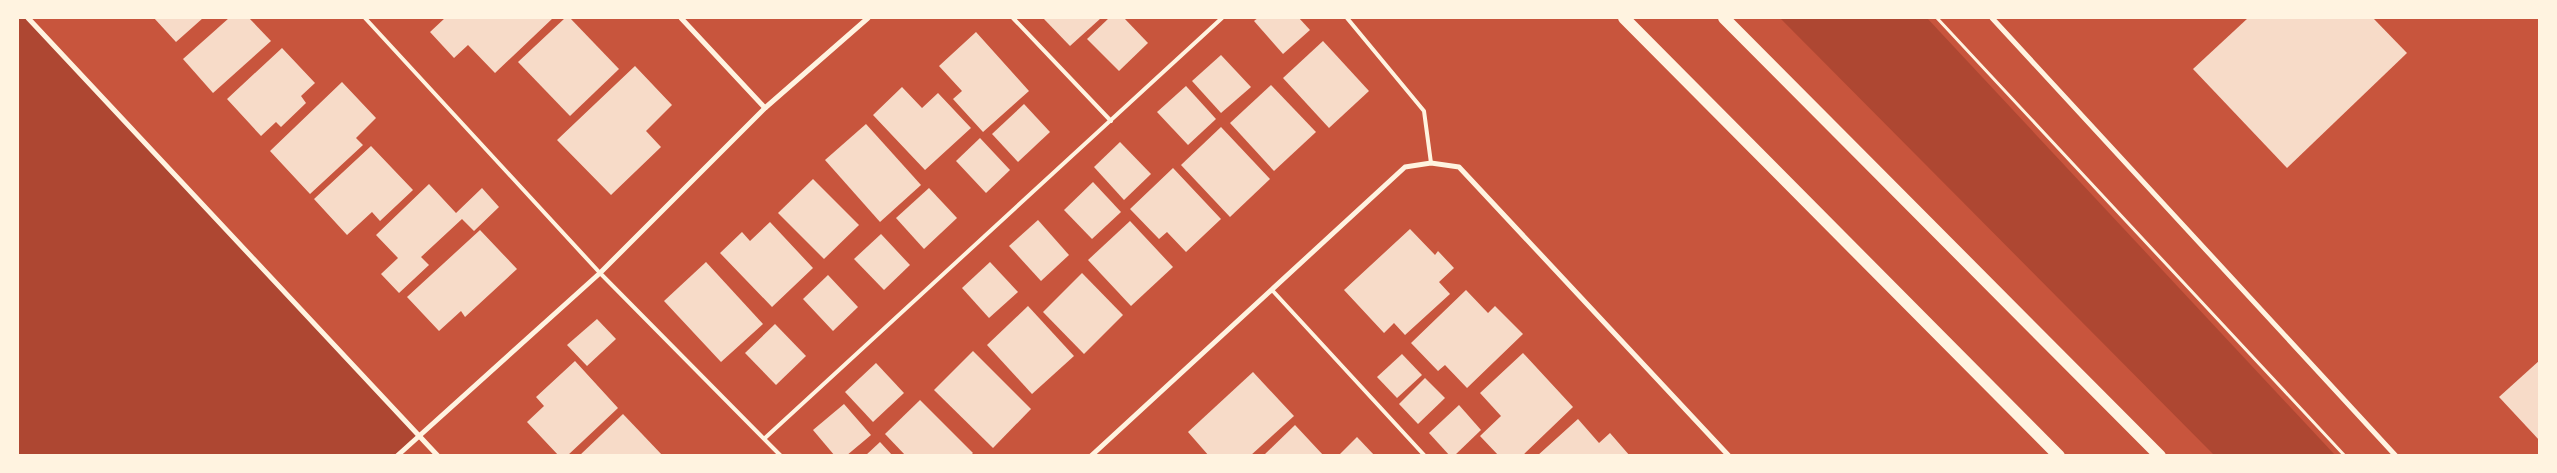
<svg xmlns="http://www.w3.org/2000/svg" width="2557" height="473" viewBox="0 0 2557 473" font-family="'DejaVu Sans',sans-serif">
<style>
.green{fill:#ae4732}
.building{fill:#f7dbc8}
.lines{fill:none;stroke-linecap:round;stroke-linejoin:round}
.path{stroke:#fff3e0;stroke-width:3}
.service{stroke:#fff3e0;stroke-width:4}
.minor{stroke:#fff3e0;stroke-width:5}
.primary{stroke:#fff3e0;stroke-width:12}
</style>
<rect width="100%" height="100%" fill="#c8553d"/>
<!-- green -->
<g class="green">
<path d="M18,18H28L418,436L397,455H18Z"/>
<path d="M1780,18H1927L2335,455H2214Z"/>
</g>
<!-- building -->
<g class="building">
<path d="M154,18H203L176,42Z"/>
<path d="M229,18H249L271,41L213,93L183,59Z"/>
<path d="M445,18H553L495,73L468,45L454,58L430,32Z"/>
<path d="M565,18H570L619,69L570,116L518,62Z"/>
<path d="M1043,18H1101L1070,46Z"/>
<path d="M1109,18H1124L1148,43L1119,71L1087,39Z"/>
<path d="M1258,18H1299L1310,30L1283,54L1254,21Z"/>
<path d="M2248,18H2373L2407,53L2287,168L2193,69Z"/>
<path d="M976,32L1029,91L983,132L953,99L962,91L939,66Z"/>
<path d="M1323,41L1369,91L1329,128L1283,78Z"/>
<path d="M282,48L315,83L301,96L306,103L281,127L276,122L261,136L227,99Z"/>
<path d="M1221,55L1251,87L1221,113L1192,81Z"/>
<path d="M635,66L672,105L646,131L661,147L611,195L557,140Z"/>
<path d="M342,82L376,118L356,138L363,145L310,194L270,151Z"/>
<path d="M1271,85L1316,132L1274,171L1230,123Z"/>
<path d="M1186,86L1216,119L1188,145L1157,112Z"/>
<path d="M902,87L922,108L938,93L971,128L925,170L873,115Z"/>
<path d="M1024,104L1050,132L1018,162L992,134Z"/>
<path d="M866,124L921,185L880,222L825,160Z"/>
<path d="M1221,127L1270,179L1230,217L1181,165Z"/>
<path d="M980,138L1010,170L986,193L956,161Z"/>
<path d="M1120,142L1151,174L1124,200L1094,167Z"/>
<path d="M371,146L413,190L380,221L372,212L347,235L314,199Z"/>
<path d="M1173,168L1221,219L1186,252L1167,232L1159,239L1130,209Z"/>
<path d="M813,179L859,225L824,259L778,213Z"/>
<path d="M1093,182L1121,212L1092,239L1064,210Z"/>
<path d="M429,184L456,213L482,188L499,207L474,231L462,219L421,257L429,265L399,293L381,274L398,258L376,235Z"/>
<path d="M929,188L957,218L924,249L896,218Z"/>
<path d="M1038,220L1069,255L1041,281L1009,246Z"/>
<path d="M1130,221L1173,267L1131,306L1088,260Z"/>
<path d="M770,222L813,268L772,307L720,253L742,232L750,241Z"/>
<path d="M1410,229L1435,255L1438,251L1454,268L1439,282L1450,294L1405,335L1394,323L1384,333L1344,290Z"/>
<path d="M480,230L517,269L465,317L461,311L439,331L407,297Z"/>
<path d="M881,234L910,265L884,290L854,259Z"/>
<path d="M706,262L763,324L721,362L664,301Z"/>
<path d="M990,262L1018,292L989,318L962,288Z"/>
<path d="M1082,273L1123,315L1084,354L1043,312Z"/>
<path d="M828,275L858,307L833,331L803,299Z"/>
<path d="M1466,290L1488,313L1495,306L1523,334L1467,388L1445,365L1438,371L1411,343Z"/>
<path d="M1028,306L1074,356L1032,394L987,345Z"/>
<path d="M597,319L616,339L587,366L567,345Z"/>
<path d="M775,324L806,356L776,385L745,353Z"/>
<path d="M973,351L1031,409L993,448L934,390Z"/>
<path d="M1523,353L1573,407L1522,456H1499L1480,436L1501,416L1480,393Z"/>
<path d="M1402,354L1422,375L1397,398L1377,377Z"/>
<path d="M2540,360V441L2499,397Z"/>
<path d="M575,361L618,408L567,456H559L527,422L544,406L536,397Z"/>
<path d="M876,363L904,393L873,422L845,392Z"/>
<path d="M1253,372L1294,416L1250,456H1209L1188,432Z"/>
<path d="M1425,378L1445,398L1418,424L1399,404Z"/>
<path d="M920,400L973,453L970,456H906L885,434Z"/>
<path d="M844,404L871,435L846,456H835L813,430Z"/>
<path d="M1459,405L1481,430L1454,456H1450L1429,433Z"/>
<path d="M623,414L663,456H579Z"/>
<path d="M1578,419L1599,443L1610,433L1630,456H1537Z"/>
<path d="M1295,425L1324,456H1263Z"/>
<path d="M1357,437L1375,456L1339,455Z"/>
<path d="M880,442L893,456H865Z"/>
</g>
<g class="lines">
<!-- path -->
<path class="path" d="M1937,18L2345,456"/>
<!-- service -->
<g class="service">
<path d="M365,18L600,273L781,456"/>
<path d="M1013,18L1111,121"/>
<path d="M1347,18L1424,111L1431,163"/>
<path d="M1272,290L1425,456"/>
<path d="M765,438L1222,18"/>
</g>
<!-- minor -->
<g class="minor">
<path d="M28,18L438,456"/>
<path d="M681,18L765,108"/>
<path d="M1992,18L2396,456"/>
<path d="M397,456L600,273L765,108L868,18"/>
<path d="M1091,456L1405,167L1431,163L1459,167L1729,456"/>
</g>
<!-- primary -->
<g class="primary">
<path d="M1624,18L2059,456"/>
<path d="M1724,18L2160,456"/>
</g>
</g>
<!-- border -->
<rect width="2557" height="473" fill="none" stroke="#fff3e0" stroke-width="38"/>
</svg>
